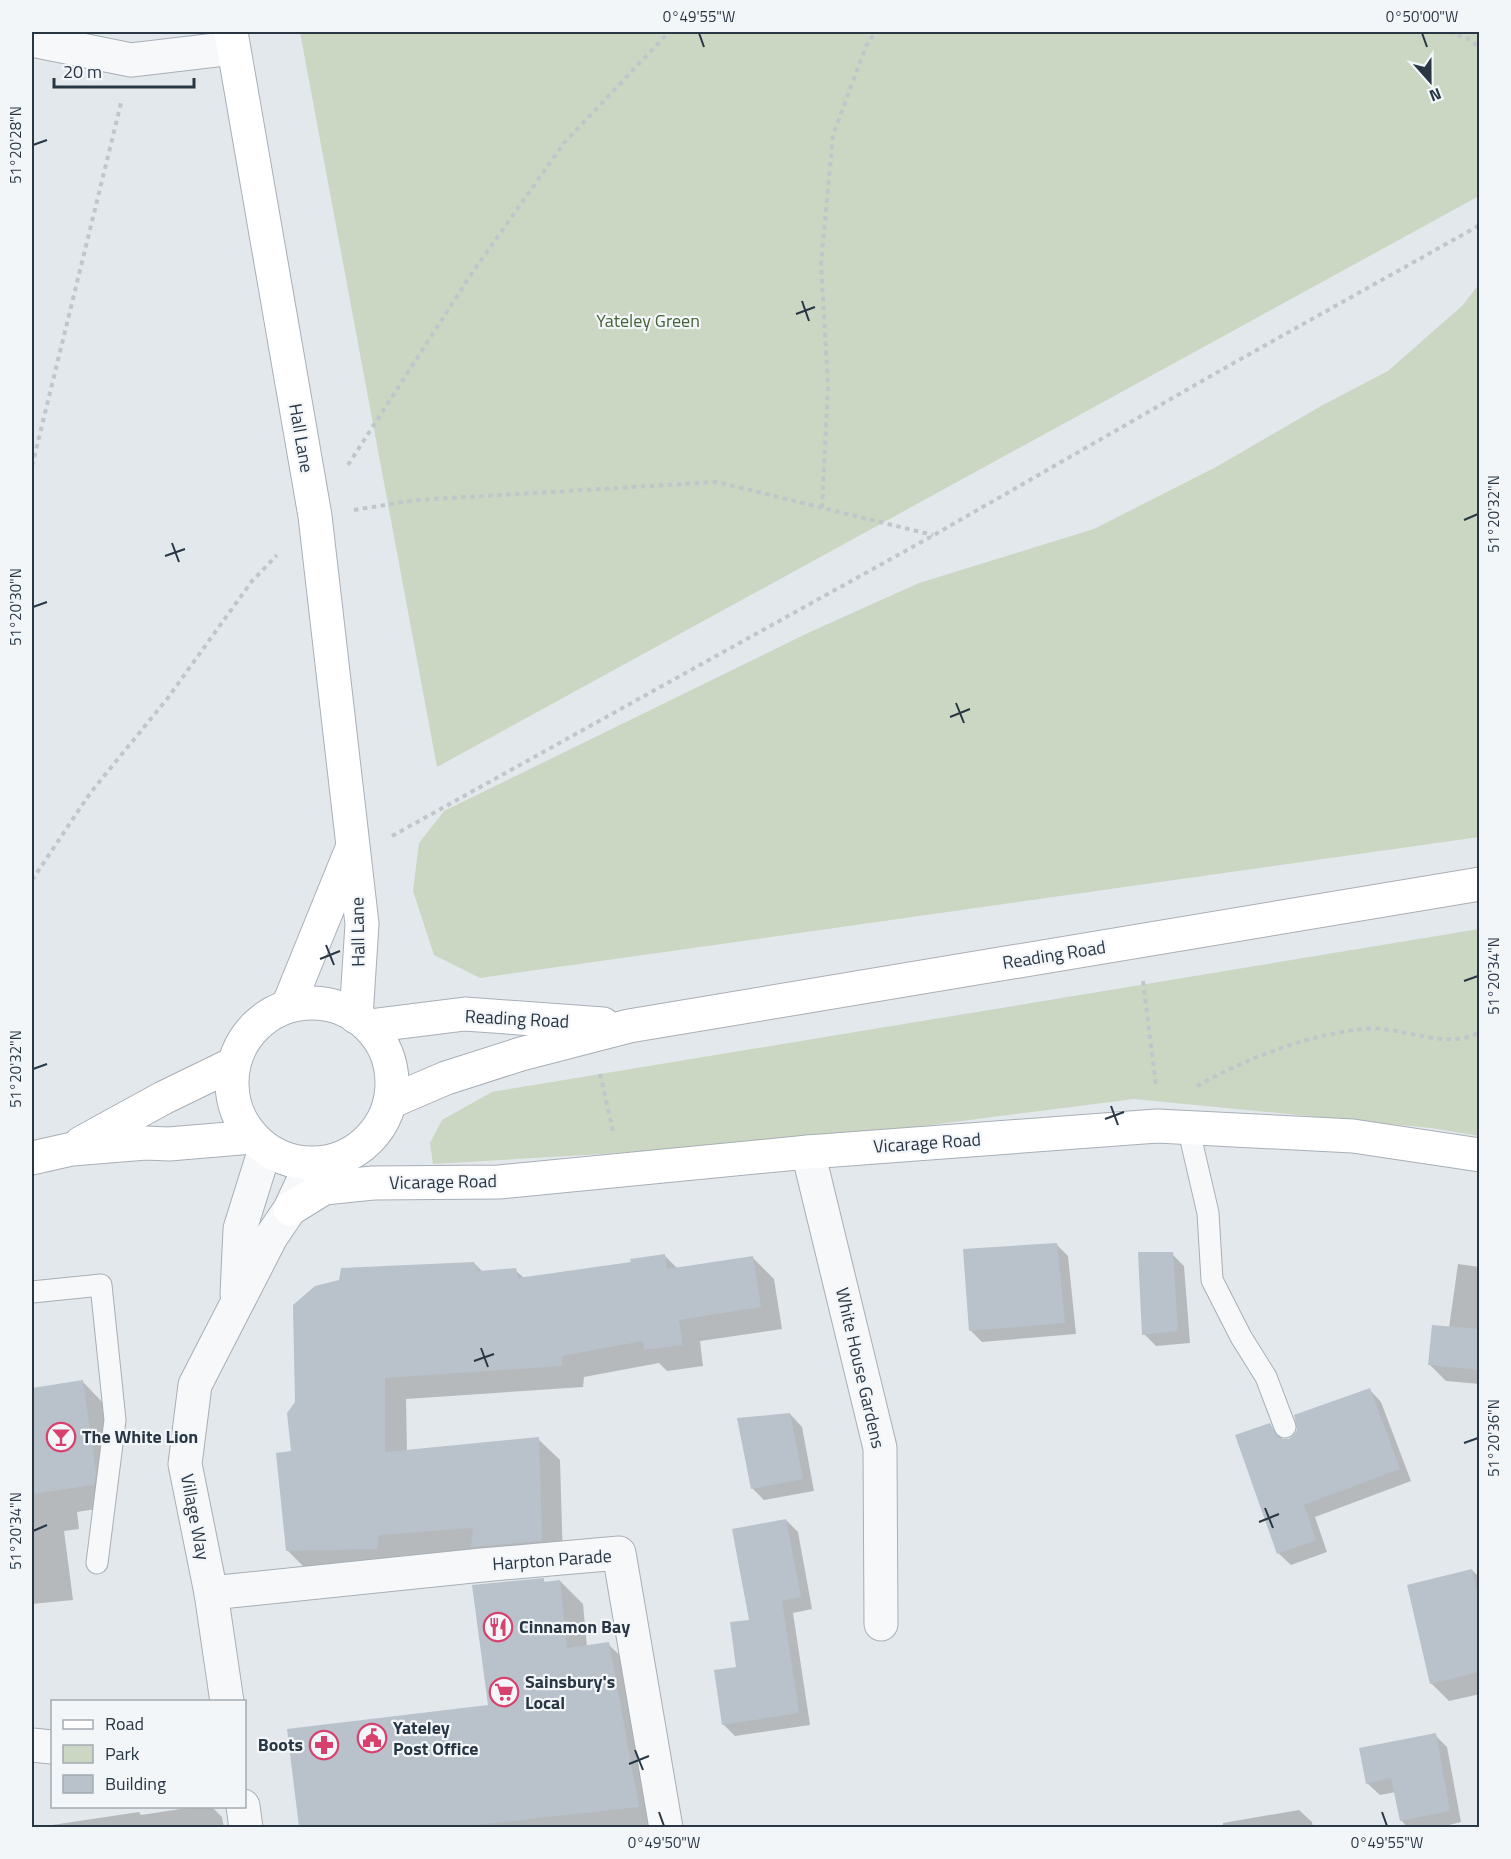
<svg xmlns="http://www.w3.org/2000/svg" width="1511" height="1859" viewBox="0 0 1511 1859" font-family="'Titillium Web',sans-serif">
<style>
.green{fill:#cbd6c3}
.shadow{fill:#0003}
.building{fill:#b9c2ca}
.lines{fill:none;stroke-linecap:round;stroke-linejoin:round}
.lane-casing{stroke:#a7afb7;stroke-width:23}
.street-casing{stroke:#a7afb7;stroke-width:35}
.secondary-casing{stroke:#a7afb7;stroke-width:35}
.path{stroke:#c1c6cb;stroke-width:4;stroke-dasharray:4.5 4.5;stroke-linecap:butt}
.lane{stroke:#f6f8fa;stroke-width:21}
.street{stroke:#f6f8fa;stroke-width:33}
.secondary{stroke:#fff;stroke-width:33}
.ticks{fill:none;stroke:#293745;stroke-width:2}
.labels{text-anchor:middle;stroke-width:4.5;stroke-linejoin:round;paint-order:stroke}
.park-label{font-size:18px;fill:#446236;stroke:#f3f6f9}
.street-label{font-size:18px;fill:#293745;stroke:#f3f6f9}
.poi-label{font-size:18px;font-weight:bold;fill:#293745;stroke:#f3f6f9;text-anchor:start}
.neatline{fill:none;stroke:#293745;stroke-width:2}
.ticks-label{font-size:15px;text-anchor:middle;fill:#293745}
</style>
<rect width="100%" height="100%" fill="#e3e8ec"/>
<!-- green -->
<g class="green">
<path d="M300,32H1479V196L437,767Z"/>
<path d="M1479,284V837L480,978L434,955L413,891L419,843L444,811L810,632L919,583L1094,529L1216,467L1321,406L1388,371L1463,305Z"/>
<path d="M1479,929V1136L1431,1128L1134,1099L790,1143L433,1164L430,1143L442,1120L492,1092Z"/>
</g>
<!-- shadow -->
<g class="shadow">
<path d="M1056,1244L1068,1256L1076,1334L982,1342L970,1330Z"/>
<path d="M1172,1254L1184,1266L1190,1343L1156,1346L1144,1334Z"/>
<path d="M664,1255L678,1269L752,1257L774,1279L782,1329L700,1341L703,1366L667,1371L659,1363L584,1377L583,1387L406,1399L407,1452L538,1439L560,1460L563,1562L476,1550L401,1556L398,1570L309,1572L287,1550L293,1452L474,1263L483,1272L515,1270L524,1278L632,1264Z"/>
<path d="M1458,1264L1480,1267V1384L1446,1381L1430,1365L1449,1328Z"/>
<path d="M83,1382L104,1404L117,1495L115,1506L77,1512L79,1529L64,1531L73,1600L32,1604V1390Z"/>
<path d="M1369,1389L1381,1402L1411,1481L1315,1517L1327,1552L1291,1565L1278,1553L1269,1424L1284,1441H1289Z"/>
<path d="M790,1414L802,1427L814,1491L764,1500L752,1488Z"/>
<path d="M786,1520L798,1532L812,1609L793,1613L810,1725L735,1736L723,1724L751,1621Z"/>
<path d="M1472,1570L1480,1578V1694L1449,1701L1431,1683Z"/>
<path d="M543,1580L546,1583L560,1581L583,1604L587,1647L608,1644L632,1667L661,1828H300L288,1731L489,1706Z"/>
<path d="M1435,1735L1447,1747L1461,1822L1437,1828H1408L1401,1820L1396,1792L1380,1795L1367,1783Z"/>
<path d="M200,1806H211L222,1817L224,1828H32L139,1812L141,1815Z"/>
<path d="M1299,1810L1312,1822L1313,1828H1223V1823Z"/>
</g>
<!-- building -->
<g class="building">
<path d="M1057,1243L1065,1323L969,1331L963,1249Z"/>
<path d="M1138,1252H1173L1178,1331L1142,1335Z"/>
<path d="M665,1254L667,1269L753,1256L761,1307L679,1320L683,1345L644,1350L643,1341L562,1356V1366L385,1378V1452L539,1437L542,1541L471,1547L473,1528L379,1535L377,1549L286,1551L276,1453L291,1451L287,1413L295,1402L293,1305L315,1286L339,1280L341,1268L474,1262L478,1271L516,1268L518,1278L631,1262L630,1259Z"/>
<path d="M1432,1325L1479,1329L1478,1370L1428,1365Z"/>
<path d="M83,1380L96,1473L94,1485L32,1494V1388Z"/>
<path d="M1370,1388L1400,1469L1304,1505L1316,1540L1277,1554L1235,1435L1270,1423L1277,1436L1282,1439H1289L1294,1435L1297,1430L1294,1415Z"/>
<path d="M790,1413L803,1479L751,1489L737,1418Z"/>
<path d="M786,1519L801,1597L782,1601L799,1713L722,1725L714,1670L736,1667L730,1622L749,1620L732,1529Z"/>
<path d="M1472,1569L1479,1601V1672L1430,1684L1407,1585Z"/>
<path d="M544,1578V1582L560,1580L567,1648L609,1642L639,1807L458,1827H299L287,1729L488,1705L472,1585Z"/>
<path d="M1436,1733L1450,1811L1400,1821L1391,1778L1366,1784L1359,1748Z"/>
</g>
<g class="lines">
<!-- lane casing -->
<g class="lane-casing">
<g id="lane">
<path d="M1188,1127L1208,1213L1212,1280L1241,1337L1266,1377L1285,1427"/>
<path d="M32,1292L101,1285L115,1420L97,1563"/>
</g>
</g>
<!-- street casing -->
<g class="street-casing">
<g id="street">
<path d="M32,40L131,60L233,48"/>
<path d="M808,1152L880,1448L881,1624"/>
<path d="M237,1294L240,1229L265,1149"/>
<path d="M211,1593L482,1565L619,1553L666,1828"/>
<path d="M227,1702L211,1593L185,1464L195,1385L271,1237L290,1209L311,1164"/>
<path d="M32,1745L52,1747"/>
<path d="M243,1806L246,1828"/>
</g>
</g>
<!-- secondary casing -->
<g class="secondary-casing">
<g id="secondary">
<path d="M231,32L315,516L362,924L356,1017"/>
<circle cx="312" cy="1083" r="80"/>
<path d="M288,1006L351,851"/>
<path d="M369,1026L465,1014L603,1024"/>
<path d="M390,1102L446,1078L521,1054L629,1026L1480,884"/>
<path d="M81,1143L163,1098L233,1064"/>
<path d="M32,1158L72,1149L146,1143L169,1144L252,1137"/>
<path d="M290,1209L324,1188L373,1183L499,1182L808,1152L1157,1126L1353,1136L1480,1155"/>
</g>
</g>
<!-- path -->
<g class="path">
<path d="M1449,32L1469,39L1480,48"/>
<path d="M348,465L472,273L564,143L669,32"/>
<path d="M32,466L122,99"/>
<path d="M822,508L828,386L821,264L833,135L866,46L875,32"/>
<path d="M354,510L416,500L717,482L933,535"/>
<path d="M392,836L934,535L1230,365L1480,225"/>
<path d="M32,880L91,792L167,699L252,581L277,555"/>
<path d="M1143,981L1156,1086"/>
<path d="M600,1074L613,1131"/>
<path d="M1197,1086C1248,1058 1303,1036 1362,1029C1400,1024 1444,1052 1480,1032"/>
</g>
<!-- lane -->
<use href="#lane" class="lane"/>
<!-- street -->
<use href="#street" class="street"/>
<!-- secondary -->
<use href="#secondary" class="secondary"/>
</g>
<!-- ticks -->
<path class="ticks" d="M699,33L704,47M1422,33L1427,47M33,145L47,140M802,301L809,321M796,314L815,307M1464,520L1478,514M172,543L179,562M165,556L185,549M33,607L47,602M956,703L964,723M950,717L970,709M326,945L334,965M320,959L340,951M1464,981L1478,976M33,1069L47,1064M1111,1106L1118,1125M1105,1119L1124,1112M481,1348L488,1367M474,1361L494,1354M1464,1443L1478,1438M1265,1508L1273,1528M1259,1522L1279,1514M33,1531L47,1525M635,1750L643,1770M629,1764L649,1756M659,1812L664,1826M1382,1812L1387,1826"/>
<!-- icons -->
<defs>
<g id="bar-ring" transform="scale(1.5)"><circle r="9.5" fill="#f3f6f9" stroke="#d7416d" stroke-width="1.5"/><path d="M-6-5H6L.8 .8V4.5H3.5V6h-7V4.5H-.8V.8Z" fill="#d7416d"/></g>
<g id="restaurant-ring" transform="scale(1.5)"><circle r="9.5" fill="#f3f6f9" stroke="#d7416d" stroke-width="1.5"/><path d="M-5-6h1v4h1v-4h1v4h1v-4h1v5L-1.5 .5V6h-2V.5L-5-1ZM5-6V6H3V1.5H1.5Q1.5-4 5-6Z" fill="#d7416d"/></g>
<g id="supermarket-ring" transform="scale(1.5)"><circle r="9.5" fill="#f3f6f9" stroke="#d7416d" stroke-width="1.5"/><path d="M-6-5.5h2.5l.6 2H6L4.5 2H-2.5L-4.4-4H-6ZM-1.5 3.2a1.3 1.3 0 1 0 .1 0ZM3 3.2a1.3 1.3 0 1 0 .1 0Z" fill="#d7416d"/></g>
<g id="civic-ring" transform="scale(1.5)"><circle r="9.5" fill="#f3f6f9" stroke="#d7416d" stroke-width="1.5"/><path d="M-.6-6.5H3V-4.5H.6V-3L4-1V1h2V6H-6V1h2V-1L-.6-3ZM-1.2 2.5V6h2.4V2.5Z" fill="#d7416d"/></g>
<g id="pharmacy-ring" transform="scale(1.5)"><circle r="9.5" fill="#f3f6f9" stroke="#d7416d" stroke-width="1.5"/><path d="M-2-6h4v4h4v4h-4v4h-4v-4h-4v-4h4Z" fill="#d7416d"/></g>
</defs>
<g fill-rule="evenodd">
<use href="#bar-ring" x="61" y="1437"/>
<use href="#restaurant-ring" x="498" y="1627"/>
<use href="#supermarket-ring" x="504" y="1692"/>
<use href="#civic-ring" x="372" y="1738"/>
<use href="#pharmacy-ring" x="324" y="1745"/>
</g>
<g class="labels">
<!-- park labels -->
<g class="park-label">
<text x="648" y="327">Yateley Green</text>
</g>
<!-- street labels -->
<g class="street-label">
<text transform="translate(301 438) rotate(80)" y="6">Hall Lane</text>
<text transform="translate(358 932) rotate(-91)" y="6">Hall Lane</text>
<text transform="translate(1054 955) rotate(-9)" y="6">Reading Road</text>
<text transform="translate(517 1019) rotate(3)" y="6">Reading Road</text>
<text transform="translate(927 1143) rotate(-4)" y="6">Vicarage Road</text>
<text transform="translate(443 1182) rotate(-1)" y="6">Vicarage Road</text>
<text transform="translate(860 1368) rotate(77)" y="6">White House Gardens</text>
<text transform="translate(195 1517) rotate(79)" y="6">Village Way</text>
<text transform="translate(552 1560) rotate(-4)" y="6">Harpton Parade</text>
</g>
<!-- poi labels -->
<g class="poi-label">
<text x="82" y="1443">The White Lion</text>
<text x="519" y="1633">Cinnamon Bay</text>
<text x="525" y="1688">Sainsbury's<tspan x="525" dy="21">Local</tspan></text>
<text x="393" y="1734">Yateley<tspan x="393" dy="21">Post Office</tspan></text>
<text x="303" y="1751" text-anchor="end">Boots</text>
</g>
</g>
<!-- border -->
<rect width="1511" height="1859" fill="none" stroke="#f3f6f9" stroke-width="66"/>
<!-- legend -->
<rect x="51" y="1700" width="195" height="108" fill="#f3f6f9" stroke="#a2aab1" stroke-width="1.5"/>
<rect x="63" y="1720" width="30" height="9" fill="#ffffff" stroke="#a2aab1" stroke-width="1.5"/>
<text x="105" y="1730" font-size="18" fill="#293745">Road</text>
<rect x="63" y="1745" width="30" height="18" fill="#cbd6c3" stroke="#a2aab1" stroke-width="1.5"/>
<text x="105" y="1760" font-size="18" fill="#293745">Park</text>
<rect x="63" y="1775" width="30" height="18" fill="#b9c2ca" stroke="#a2aab1" stroke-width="1.5"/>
<text x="105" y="1790" font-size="18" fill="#293745">Building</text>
<!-- north arrow -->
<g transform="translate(1430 81) rotate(159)" stroke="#f3f6f9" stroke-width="4.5" paint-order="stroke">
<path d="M0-4.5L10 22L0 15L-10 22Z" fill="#293745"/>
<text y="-9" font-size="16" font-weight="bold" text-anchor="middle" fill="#293745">N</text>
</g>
<!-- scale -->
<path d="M54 78v9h140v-9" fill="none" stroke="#293745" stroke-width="3"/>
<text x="63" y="78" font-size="18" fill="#293745" stroke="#f3f6f9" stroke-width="4.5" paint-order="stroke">20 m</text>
<rect x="33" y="33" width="1445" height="1793" class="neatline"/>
<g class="ticks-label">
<text x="699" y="22">0°49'55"W</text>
<text x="1422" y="22">0°50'00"W</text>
<text transform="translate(16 145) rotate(-90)" y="5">51°20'28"N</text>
<text transform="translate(1494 514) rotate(-90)" y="5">51°20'32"N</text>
<text transform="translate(16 607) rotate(-90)" y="5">51°20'30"N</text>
<text transform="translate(1494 976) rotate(-90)" y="5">51°20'34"N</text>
<text transform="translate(16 1069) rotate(-90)" y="5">51°20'32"N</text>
<text transform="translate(1494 1438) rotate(-90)" y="5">51°20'36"N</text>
<text transform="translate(16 1531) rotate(-90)" y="5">51°20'34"N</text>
<text x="664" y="1848">0°49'50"W</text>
<text x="1387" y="1848">0°49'55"W</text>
</g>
</svg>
